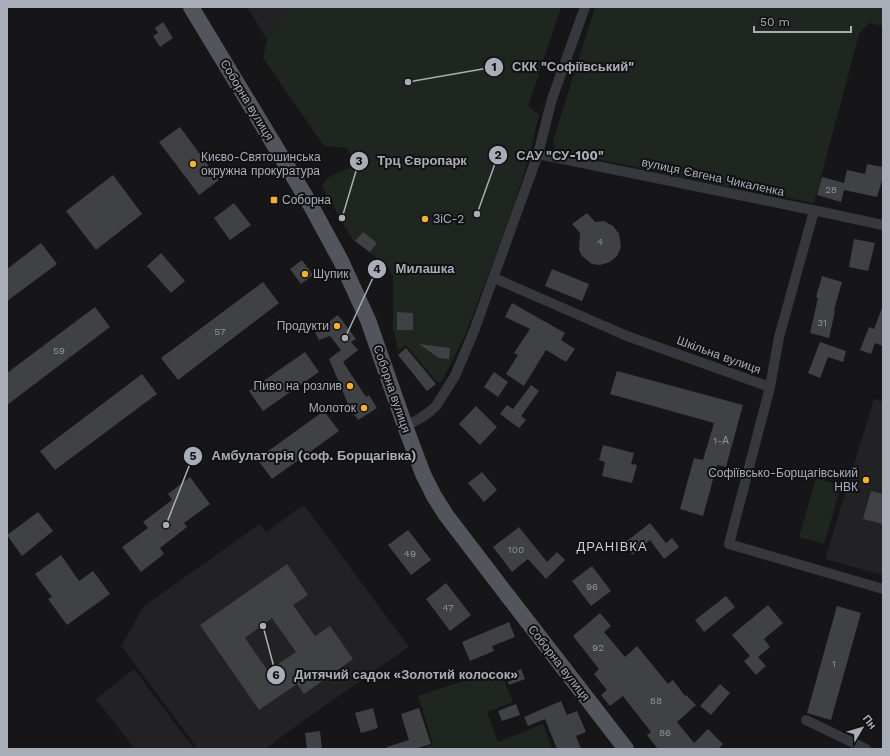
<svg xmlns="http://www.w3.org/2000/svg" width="890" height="756" viewBox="0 0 890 756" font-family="'Work Sans',sans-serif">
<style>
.built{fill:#222225}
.green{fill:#1e261f}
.building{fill:#404145;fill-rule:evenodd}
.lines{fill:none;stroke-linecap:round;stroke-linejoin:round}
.minor{stroke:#37383d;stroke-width:10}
.primary{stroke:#53555c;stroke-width:16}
.poi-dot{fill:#f2b134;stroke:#111113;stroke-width:1.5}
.labels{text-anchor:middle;stroke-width:4;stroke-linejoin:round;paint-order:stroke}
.number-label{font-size:10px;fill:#8e929b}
.street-label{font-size:12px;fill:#a8adb8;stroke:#111113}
.poi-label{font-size:12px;fill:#a8adb8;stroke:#111113;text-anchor:start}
.neighbourhood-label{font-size:13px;letter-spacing:1px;fill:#c9ccd4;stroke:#111113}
.leader{fill:none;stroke:#a8adb8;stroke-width:1.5}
.callout-dot{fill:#a8adb8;stroke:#111113;stroke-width:1.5}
.mark-label{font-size:12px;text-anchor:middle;font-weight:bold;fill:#111}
.callout-label{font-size:13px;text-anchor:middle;font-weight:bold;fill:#a8adb8;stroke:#111113;stroke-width:4;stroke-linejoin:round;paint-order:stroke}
</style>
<rect width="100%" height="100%" fill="#161618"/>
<!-- built -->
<g class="built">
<path d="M247,7H287L267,39Z"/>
<path d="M874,399L883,402V575L825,559Z"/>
<path d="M304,505L409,647L289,731L266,749H198L121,646L144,606L260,524L266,532Z"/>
<path d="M134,669L194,749H135L96,699Z"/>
</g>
<!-- green -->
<g class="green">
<path d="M287,7H561L528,106L539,115L529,158L508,222L466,333L443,379L438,383L406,345L398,351L393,328V276L387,266L353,240L322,187L327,178L353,166L348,148L324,146L263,58L267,39Z"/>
<path d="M595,7H883V26L869,23L859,34L814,203L718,185L556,150L553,141Z"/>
<path d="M816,478L841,486L824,544L799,537Z"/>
<path d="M500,669L513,702L487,712L498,742L543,724L552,748L420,749L433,744L418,696Z"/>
</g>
<!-- building -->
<g class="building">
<path d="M163,22L173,38L160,47L153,36L158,33L155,28Z"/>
<path d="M180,127L219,180L199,195L159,142Z"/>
<path d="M867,164L883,167V177L877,197L844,190L841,202L817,195L822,177L844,183L847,170L865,174Z"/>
<path d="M113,175L142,214L96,250L66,211Z"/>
<path d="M234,203L251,225L230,240L214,218Z"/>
<path d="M587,213L595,222L604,221L613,226L619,234L621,247L617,256L610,262L600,265L592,264L582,256L579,250L580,233L572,224Z"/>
<path d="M363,232L377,243L370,252L355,241Z"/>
<path d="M854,239L875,243L868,271L849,267Z"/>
<path d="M41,243L57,264L7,301V269Z"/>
<path d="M161,253L185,281L171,293L147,266Z"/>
<path d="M302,260L313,275L301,284L290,269Z"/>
<path d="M552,269L589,284L582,301L545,286Z"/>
<path d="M822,276L842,282L834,310L835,311L829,338L810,333L818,298L816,297Z"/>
<path d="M263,282L279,303L178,380L161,358Z"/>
<path d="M512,303L565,333L561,340L575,349L566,362L546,350L524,386L506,374L518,355L514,353L530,329L505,317Z"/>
<path d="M95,307L110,327L7,405V373Z"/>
<path d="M882,308L883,346L875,343L871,354L860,350L869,327L874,329Z"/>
<path d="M397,312L413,313V330H397Z"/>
<path d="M338,315L356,339L351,342L358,350L343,362L366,397L369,395L377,408L358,420L348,404L329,359L341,350L330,336L319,340L314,330L323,326Z"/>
<path d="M820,342L846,351L843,362L828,357L820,378L808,373Z"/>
<path d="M419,344L450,348L449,359L439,358Z"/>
<path d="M406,348L436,384L427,391L398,355Z"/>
<path d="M305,352L319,372L263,411L249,391Z"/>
<path d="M617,371L743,405L726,467L717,465L703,516L680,509L694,458L703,460L714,423L610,394Z"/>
<path d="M494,372L508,382L498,397L484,387Z"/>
<path d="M142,374L157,394L55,470L40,451Z"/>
<path d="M531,385L539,391L521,416L526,420L519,428L500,414L507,405L513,409Z"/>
<path d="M476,406L497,427L480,445L459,424Z"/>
<path d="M324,411L339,431L272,479L257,459Z"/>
<path d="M603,445L634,453L631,464L637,465L632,483L602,476L605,462L599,460Z"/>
<path d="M482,472L497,490L484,502L468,483Z"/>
<path d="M190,477L210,504L184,523L187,527L160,548L164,554L141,572L122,547L148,528L143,522L172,500L168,494Z"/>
<path d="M871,491L883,494V524L863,519Z"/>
<path d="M38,512L53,531L22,556L7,535Z"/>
<path d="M650,523L666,543L672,538L679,547L664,559L650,540L632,555L623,544Z"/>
<path d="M519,527L547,562L557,552L565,560L546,579L528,559L512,572L493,547Z"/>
<path d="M408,530L431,560L411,575L388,545Z"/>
<path d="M61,555L79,581L93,571L110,594L67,625L48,599L52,597L35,574Z"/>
<path d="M287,564L308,595L293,605L315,636L330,626L353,659L304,694L297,684L259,710L200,625ZM272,618L296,652L268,671L245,638Z"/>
<path d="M592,566L611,591L591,606L572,581Z"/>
<path d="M446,583L471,615L450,631L426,599Z"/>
<path d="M726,596L735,607L704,632L695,620Z"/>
<path d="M768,605L783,623L764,639L770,647L758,657L766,666L756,675L744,661L750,656L732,635Z"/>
<path d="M837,606L861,613L831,720L807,713Z"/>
<path d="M600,613L611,626L604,632L625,657L637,646L668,684L673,680L685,696L686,695L696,705L677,722L694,743L708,729L723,744L718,749H658L647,735L651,732L623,696L610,706L601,695L607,690L594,674L599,669L573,636Z"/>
<path d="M509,622L515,637L492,646L494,651L470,661L462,642Z"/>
<path d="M521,669L525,679L509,685L506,675Z"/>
<path d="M720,684L730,693L711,715L700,706Z"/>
<path d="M561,701L567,715L577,711L586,732L576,736L581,749H557L545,719L528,726L524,717Z"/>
<path d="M516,704L520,715L502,721L498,711Z"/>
<path d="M373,708L378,728L361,733L355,713Z"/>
<path d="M419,708L431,744L415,749H387V747L409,740L401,714Z"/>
<path d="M320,731L322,749H307L305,733Z"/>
</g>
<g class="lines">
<!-- minor -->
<g class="minor">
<path d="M538,154L827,213L883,225"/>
<path d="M814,211L779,337L770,387L729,544L883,589"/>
<path d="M494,278L627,336L770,387"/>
<path d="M405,426L419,419L428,413L436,406L455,376L474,331L538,154L552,99L585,7"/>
<path d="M806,720L866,749"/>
</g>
<!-- primary -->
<path class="primary" d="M191,7L310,204L341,261L368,320L405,426L423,474L434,496L446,515L504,591L626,749"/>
</g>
<!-- markers -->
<g class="poi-dot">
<circle cx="193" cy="164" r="4"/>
<rect x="270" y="196" width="8" height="8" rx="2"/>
<circle cx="425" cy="219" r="4"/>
<circle cx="305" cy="274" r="4"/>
<circle cx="337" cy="326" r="4"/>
<circle cx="350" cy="386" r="4"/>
<circle cx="364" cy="408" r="4"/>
<circle cx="866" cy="480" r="4"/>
</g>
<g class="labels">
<!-- number labels -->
<g class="number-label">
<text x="831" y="193">28</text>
<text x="600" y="245">4</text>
<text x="822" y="326">31</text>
<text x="220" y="335">57</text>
<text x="59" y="354">59</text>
<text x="721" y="444">1-А</text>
<text x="516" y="553">100</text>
<text x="410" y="557">49</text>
<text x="592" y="590">96</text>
<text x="448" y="611">47</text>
<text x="598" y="651">92</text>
<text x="834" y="667">1</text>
<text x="656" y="704">88</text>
<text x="665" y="736">86</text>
</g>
<!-- street labels -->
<g class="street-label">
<text transform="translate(247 100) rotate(59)" y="4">Соборна вулиця</text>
<text transform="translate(713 177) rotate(12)" y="4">вулиця Євгена Чикаленка</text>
<text transform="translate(719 355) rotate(20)" y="4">Шкільна вулиця</text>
<text transform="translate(392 389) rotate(71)" y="4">Соборна вулиця</text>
<text transform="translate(559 663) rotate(52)" y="4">Соборна вулиця</text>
</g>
<!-- poi labels -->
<g class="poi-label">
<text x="201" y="161">Києво-Святошинська<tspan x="201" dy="14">окружна прокуратура</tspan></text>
<text x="282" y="204">Соборна</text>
<text x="433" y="223">ЗіС-2</text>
<text x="313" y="278">Шупик</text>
<text x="329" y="330" text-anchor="end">Продукти</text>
<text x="342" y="390" text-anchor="end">Пиво на розлив</text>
<text x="356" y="412" text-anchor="end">Молоток</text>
<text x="858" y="477" text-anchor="end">Софіївсько-Борщагівський<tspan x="858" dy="14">НВК</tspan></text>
</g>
<!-- neighbourhood labels -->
<g class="neighbourhood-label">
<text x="612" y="551">ДРАНІВКА</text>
</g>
</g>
<!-- callouts -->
<path class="leader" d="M408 82L494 67M477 214L498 155M342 218L359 161M345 338L377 269M166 525L193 456M263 626L276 675"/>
<g class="callout-dot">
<circle cx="408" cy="82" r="4"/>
<circle cx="477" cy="214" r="4"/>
<circle cx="342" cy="218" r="4"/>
<circle cx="345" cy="338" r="4"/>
<circle cx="166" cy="525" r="4"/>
<circle cx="263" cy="626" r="4"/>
<circle cx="494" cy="67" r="10"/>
<circle cx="498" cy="155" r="10"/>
<circle cx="359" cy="161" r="10"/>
<circle cx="377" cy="269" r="10"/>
<circle cx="193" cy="456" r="10"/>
<circle cx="276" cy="675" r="10"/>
</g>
<g class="mark-label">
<text x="494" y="71">1</text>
<text x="498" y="159">2</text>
<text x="359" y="165">3</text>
<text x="377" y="273">4</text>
<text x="193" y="460">5</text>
<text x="276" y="679">6</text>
</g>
<g class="callout-label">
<text x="573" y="71">СКК "Софіївський"</text>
<text x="560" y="160">САУ "СУ-100"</text>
<text x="422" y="165">Трц Європарк</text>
<text x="425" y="273">Милашка</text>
<text x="314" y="460">Амбулаторія (соф. Борщагівка)</text>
<text x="406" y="679">Дитячий садок «Золотий колосок»</text>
</g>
<!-- border -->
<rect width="890" height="756" fill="none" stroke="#a8adb8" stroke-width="16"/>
<!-- north arrow -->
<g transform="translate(862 728) rotate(52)" stroke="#111113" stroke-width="3" paint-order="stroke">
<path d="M0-3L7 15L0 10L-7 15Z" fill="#a8adb8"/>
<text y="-6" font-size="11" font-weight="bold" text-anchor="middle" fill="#a8adb8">Пн</text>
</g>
<!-- scale -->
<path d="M754 26v6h97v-6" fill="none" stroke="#a8adb8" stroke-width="2"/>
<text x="760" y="26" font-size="12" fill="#a8adb8" stroke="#111113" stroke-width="3" paint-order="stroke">50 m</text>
</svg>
